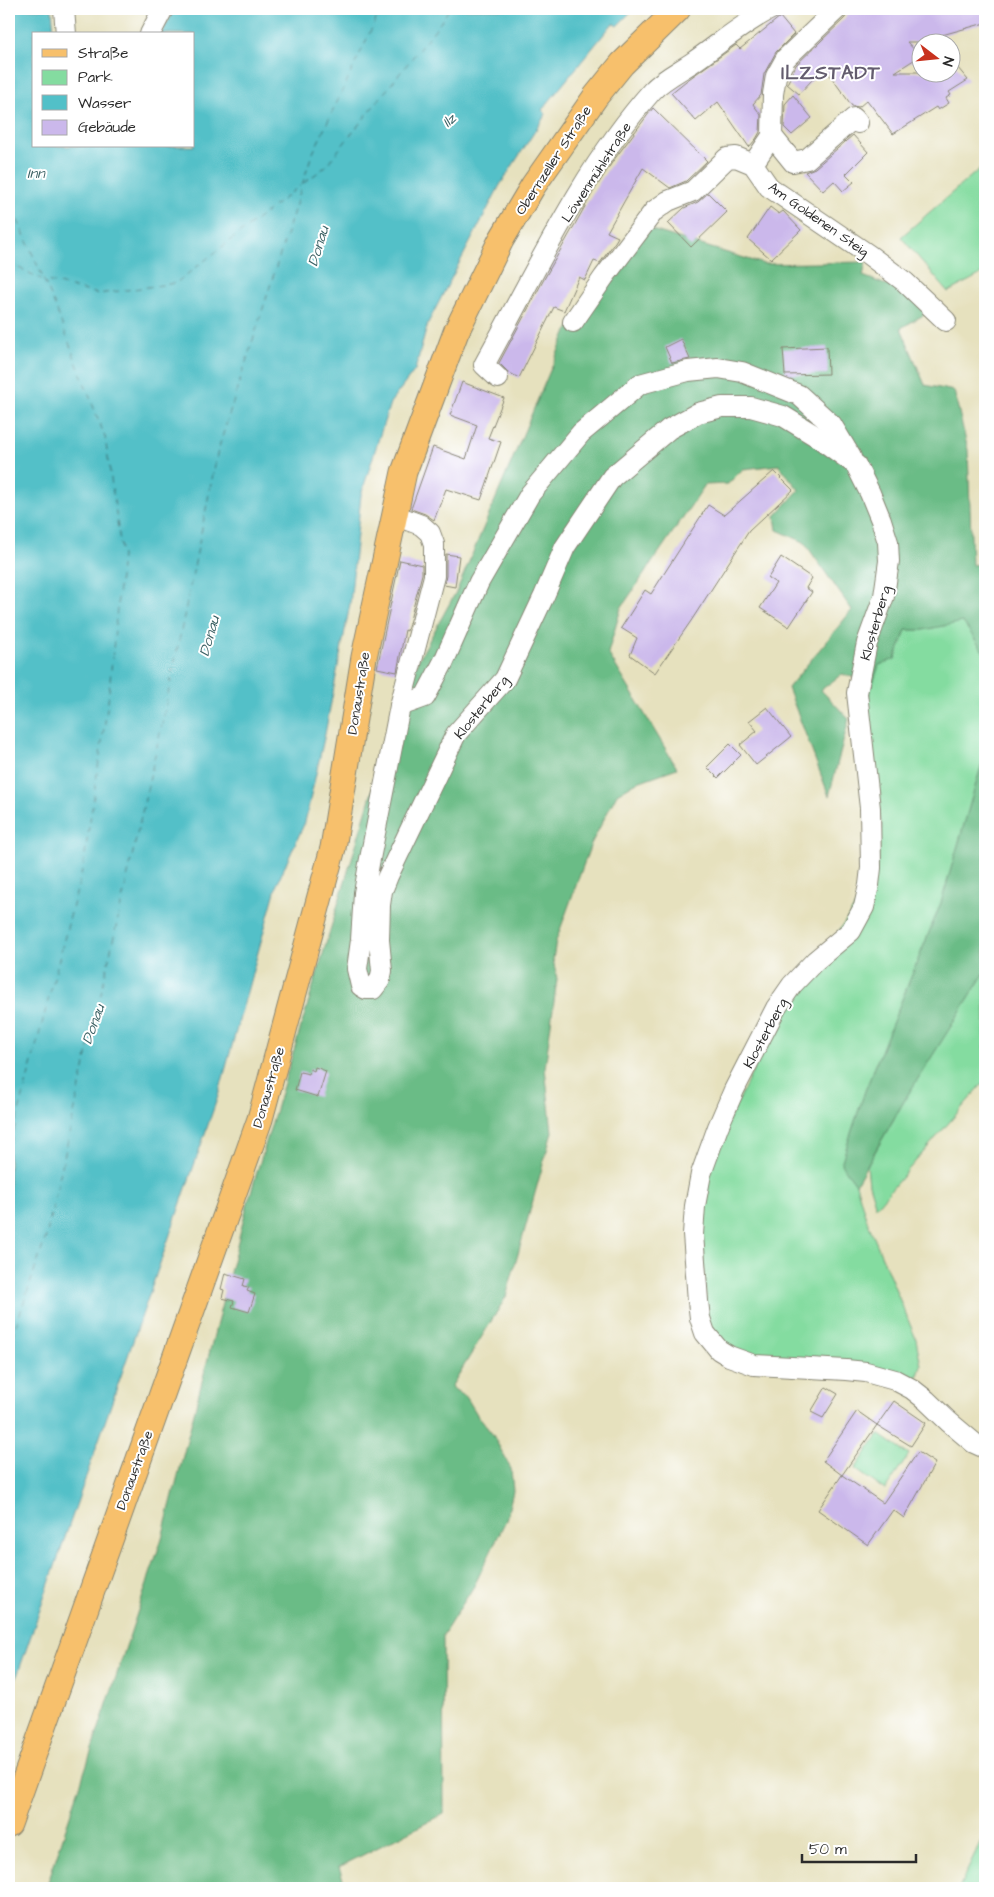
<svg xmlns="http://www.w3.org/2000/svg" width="994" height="1897" viewBox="0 0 994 1897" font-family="'Architects Daughter',sans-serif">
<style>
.green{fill:#84dca0;stroke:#588466}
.forest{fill:#6bbc86;stroke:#4b7458}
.water{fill:#52c0c8;stroke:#3e767a}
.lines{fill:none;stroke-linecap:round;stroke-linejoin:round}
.ferry{stroke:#395f62;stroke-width:1;stroke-dasharray:6 5;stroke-linecap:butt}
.building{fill:#cbb8eb}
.minor-casing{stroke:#888674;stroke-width:22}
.major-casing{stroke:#888674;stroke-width:27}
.minor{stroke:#fff;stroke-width:20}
.major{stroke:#f7c06c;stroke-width:25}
.labels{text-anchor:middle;stroke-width:4;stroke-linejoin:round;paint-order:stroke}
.street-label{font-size:14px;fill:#2b2b2b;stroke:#fff}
.water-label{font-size:15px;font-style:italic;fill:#395f62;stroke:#fff}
.district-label{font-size:19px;font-weight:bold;letter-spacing:1px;fill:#635c6e;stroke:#fff}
</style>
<rect width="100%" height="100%" fill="#fff"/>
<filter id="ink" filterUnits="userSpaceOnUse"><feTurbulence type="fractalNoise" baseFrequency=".02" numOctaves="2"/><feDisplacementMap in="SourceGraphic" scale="10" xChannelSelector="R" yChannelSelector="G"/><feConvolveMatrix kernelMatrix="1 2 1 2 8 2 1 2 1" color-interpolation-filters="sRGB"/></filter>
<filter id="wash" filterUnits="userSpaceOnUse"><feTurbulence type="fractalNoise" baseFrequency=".0096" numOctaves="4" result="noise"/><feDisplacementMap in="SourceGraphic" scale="20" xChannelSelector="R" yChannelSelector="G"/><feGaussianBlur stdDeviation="1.12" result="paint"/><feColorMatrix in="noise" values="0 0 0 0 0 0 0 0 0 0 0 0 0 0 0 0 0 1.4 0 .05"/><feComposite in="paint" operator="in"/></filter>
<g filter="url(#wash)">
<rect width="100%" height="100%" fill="#e6e1be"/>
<!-- green -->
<g class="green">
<path d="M985,164V272L948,292L901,237Z"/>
<path d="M963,622L985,654V753L941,903L865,1091L841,1164L856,1184L866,1218L916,1339L921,1366L917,1379L895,1370L779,1362L733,1350L716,1335L707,1318L702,1238L703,1184L715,1149L780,1015L813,971L876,874L882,827L874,787L865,707L879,665L895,659L906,630H923Z"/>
<path d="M985,972V1081L876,1207L869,1184L867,1166L907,1096Z"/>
<path d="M879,1434L909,1455L885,1490L855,1469Z"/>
<path d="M985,1833V1888H959Z"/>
</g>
<!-- forest -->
<g class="forest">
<path d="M642,227L764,264L866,262L863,276L907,293L927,313L901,328L925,385L954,391L968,450L972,565L985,564V654L963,622L923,630H906L895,659L879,665L865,707L863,680L842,674L821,690L849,719L829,796L788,688L852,610L804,542L777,530L775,516L799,490L779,465L743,469L728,484L705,485L621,608L608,653L677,768L635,783L617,794L591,844L556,941L553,959L557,979L545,1068L552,1132L506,1297L451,1387L467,1398L478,1416L493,1435L511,1469L513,1491L506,1520L474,1586L443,1635L444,1814L339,1867L346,1888H46L162,1538L248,1202L404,686L457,590L566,333Z"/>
<path d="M985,753V972L907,1096L856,1184L841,1164L865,1091L941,903Z"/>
</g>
<!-- water -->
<path class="water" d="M9,9H52L54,34H34V146H194V34H161L175,9H634L617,26L613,23L542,110L546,114L500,185L428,323L415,370L390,403L361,495L350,604L325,734L305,822L277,884L218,1096L9,1699Z"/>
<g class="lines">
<!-- ferry -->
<g class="ferry">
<path d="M304,183L325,167L440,23L449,9"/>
<path d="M9,200L53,301L105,437L122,556L108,702L83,867L9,1150"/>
<path d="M9,263L43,280L98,294L176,283L301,185"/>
<path d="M9,1346L46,1237L162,724L218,450L311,157L381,9"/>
</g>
</g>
<g id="blocks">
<!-- building -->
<g class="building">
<path d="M849,9H985V23L942,35L949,42H907L920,56L895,72H952V61L968,80L949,92L951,95L946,98L949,103L938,110L936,107L893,134L867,100L859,107L852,106L824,67L799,94L787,84L796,65L845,18Z"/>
<path d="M780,17L794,34L776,52L764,74L761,95L753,104L761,115L760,132L756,139L749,147L718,102L696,121L671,93L686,81L736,45L740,49Z"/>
<path d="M793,95L812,118L792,135L784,127L785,104Z"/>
<path d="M653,108L707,161L686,181L670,188L643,168L607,232L618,237L615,242L600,263L594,261L585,280L579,277L564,311L554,307L519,378L508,372L499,363L543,281L592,194L613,161Z"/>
<path d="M853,135L868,152L846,174L854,182L843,191L834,181L823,191L805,172L815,168Z"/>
<path d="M708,193L727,212L691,247L668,223L684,208L698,202Z"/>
<path d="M770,207L779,214L783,211L801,230L771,259L748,239Z"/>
<path d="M681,339L690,359L672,363L665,347Z"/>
<path d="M827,347L828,374L785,375L783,349Z"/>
<path d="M462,382L504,398L488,438L501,442L481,500L446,489L434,520L425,514L411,509L433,447L466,459L477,425L450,415Z"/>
<path d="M774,471L793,490L749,531L691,621L655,673L630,655L637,638L621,628L645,590L651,594L708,505L724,515Z"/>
<path d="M446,554L459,556L455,587L444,585L446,576Z"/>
<path d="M781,557L812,578L806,588L812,592L789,627L760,608L776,583L768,578Z"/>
<path d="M400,560L422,565V574L407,631L405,630L397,672L377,668Z"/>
<path d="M767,707L791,737L756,765L740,745L757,731L749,721Z"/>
<path d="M730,744L741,755L718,778L707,767Z"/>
<path d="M315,1067L326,1071L318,1097L295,1090L300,1072L309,1074L310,1069L314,1071Z"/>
<path d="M225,1273L245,1279L243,1286L249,1287L247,1291L255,1294L249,1312L232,1307L234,1301L222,1298L224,1290L221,1289Z"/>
<path d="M826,1387L838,1394L823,1418L811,1412Z"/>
<path d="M894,1401L926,1423L911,1446L877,1425Z"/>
<path d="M857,1411L877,1425L842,1475L823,1461Z"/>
<path d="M918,1452L935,1463L904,1518L893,1510L868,1545L818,1510L842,1475L883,1503Z"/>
</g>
</g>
</g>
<g filter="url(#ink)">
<use href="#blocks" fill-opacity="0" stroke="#888674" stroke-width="1"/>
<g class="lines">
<!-- minor casing -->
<g class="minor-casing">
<g id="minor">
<path d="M64,9L66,34"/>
<path d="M150,34L163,9"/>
<path d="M772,136L793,162L807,159L854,118L858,123"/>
<path d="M753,164L772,136L773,94L776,76L786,58L837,9"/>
<path d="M573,322L604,277L654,211L668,201L693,191L727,158L736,157L753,164L769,187L869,255L905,282L946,321"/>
<path d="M498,378L484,365C535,273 582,170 652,91C663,79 680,71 693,62C719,44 743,23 771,9"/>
<path d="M394,515L421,525L430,533L434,544V576L400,706L369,864L364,893L361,940L357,969L361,986L366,989H373L380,980L382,971L379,940L380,905L382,891L388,876L456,734L505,679L544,596L565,547L612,477L669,429L698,413L722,407H751L783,416L819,438L856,465L870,493L881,520L888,542L889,561L884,596L867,643L857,693L870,808L871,868L869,885L864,907L851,931L815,961L792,985L776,1008L734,1090L718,1127L701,1174L695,1206L693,1234L698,1301L700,1318L705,1333L719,1350L729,1356L754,1365L846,1370L866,1372L895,1380L912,1389L926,1400L949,1422L974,1443L985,1448"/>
<path d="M400,706L425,697L444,661L479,582L530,494L581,433L640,384L688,371L718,368L742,372L799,395L832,425L851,457"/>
</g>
</g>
<!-- major casing -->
<g class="major-casing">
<path id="major" d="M9,1824L260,1119L333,848L364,657L404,472L456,332L501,240L533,186L596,96L622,64L678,9"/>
</g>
<!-- minor -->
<use href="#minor" class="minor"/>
<!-- major -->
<use href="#major" class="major"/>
</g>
</g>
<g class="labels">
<!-- street labels -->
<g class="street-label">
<text transform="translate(553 160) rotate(-57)" y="5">Obernzeller Straße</text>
<text transform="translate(596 172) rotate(-57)" y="5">Löwenmühlstraße</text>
<text transform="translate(819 219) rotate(35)" y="5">Am Goldenen Steig</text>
<text transform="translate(875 623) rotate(-74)" y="5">Klosterberg</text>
<text transform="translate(358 693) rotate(-81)" y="5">Donaustraße</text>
<text transform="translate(481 707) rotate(-51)" y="5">Klosterberg</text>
<text transform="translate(765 1033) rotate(-62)" y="5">Klosterberg</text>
<text transform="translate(268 1087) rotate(-74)" y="5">Donaustraße</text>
<text transform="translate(134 1470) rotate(-70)" y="5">Donaustraße</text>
</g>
<!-- water labels -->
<g class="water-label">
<text transform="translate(449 120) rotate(-42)" y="5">Ilz</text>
<text x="36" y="178">Inn</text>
<text transform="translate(318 246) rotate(-73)" y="5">Donau</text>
<text transform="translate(209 636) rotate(-74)" y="5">Donau</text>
<text transform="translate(93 1024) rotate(-70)" y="5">Donau</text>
</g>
<!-- district labels -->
<g class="district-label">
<text x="831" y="79">ILZSTADT</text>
</g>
</g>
<!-- margin -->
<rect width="994" height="1897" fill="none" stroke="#fff" stroke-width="30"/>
<!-- legend -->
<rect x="32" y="32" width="162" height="115" fill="#ffffff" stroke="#aaaaaa"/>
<rect x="42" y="49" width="25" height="8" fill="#f7c06c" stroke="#aaaaaa"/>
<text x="78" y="58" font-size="15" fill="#2b2b2b">Straße</text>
<rect x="42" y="70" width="25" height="15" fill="#84dca0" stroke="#aaaaaa"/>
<text x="78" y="82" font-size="15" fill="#2b2b2b">Park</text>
<rect x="42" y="95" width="25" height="15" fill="#52c0c8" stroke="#aaaaaa"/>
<text x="78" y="108" font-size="15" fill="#2b2b2b">Wasser</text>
<rect x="42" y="120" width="25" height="15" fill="#cbb8eb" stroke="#aaaaaa"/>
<text x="78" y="132" font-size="15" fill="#2b2b2b">Gebäude</text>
<!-- north arrow -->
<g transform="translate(936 58) rotate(106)"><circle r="24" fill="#ffffff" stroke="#aaaaaa"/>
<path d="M0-4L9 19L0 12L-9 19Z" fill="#c8321e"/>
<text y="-8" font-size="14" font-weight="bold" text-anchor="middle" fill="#2b2b2b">N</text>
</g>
<!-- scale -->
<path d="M802 1854v8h114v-8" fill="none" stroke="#2b2b2b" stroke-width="2.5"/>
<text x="809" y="1854" font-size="15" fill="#2b2b2b" stroke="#ffffff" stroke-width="4" paint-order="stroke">50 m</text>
</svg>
